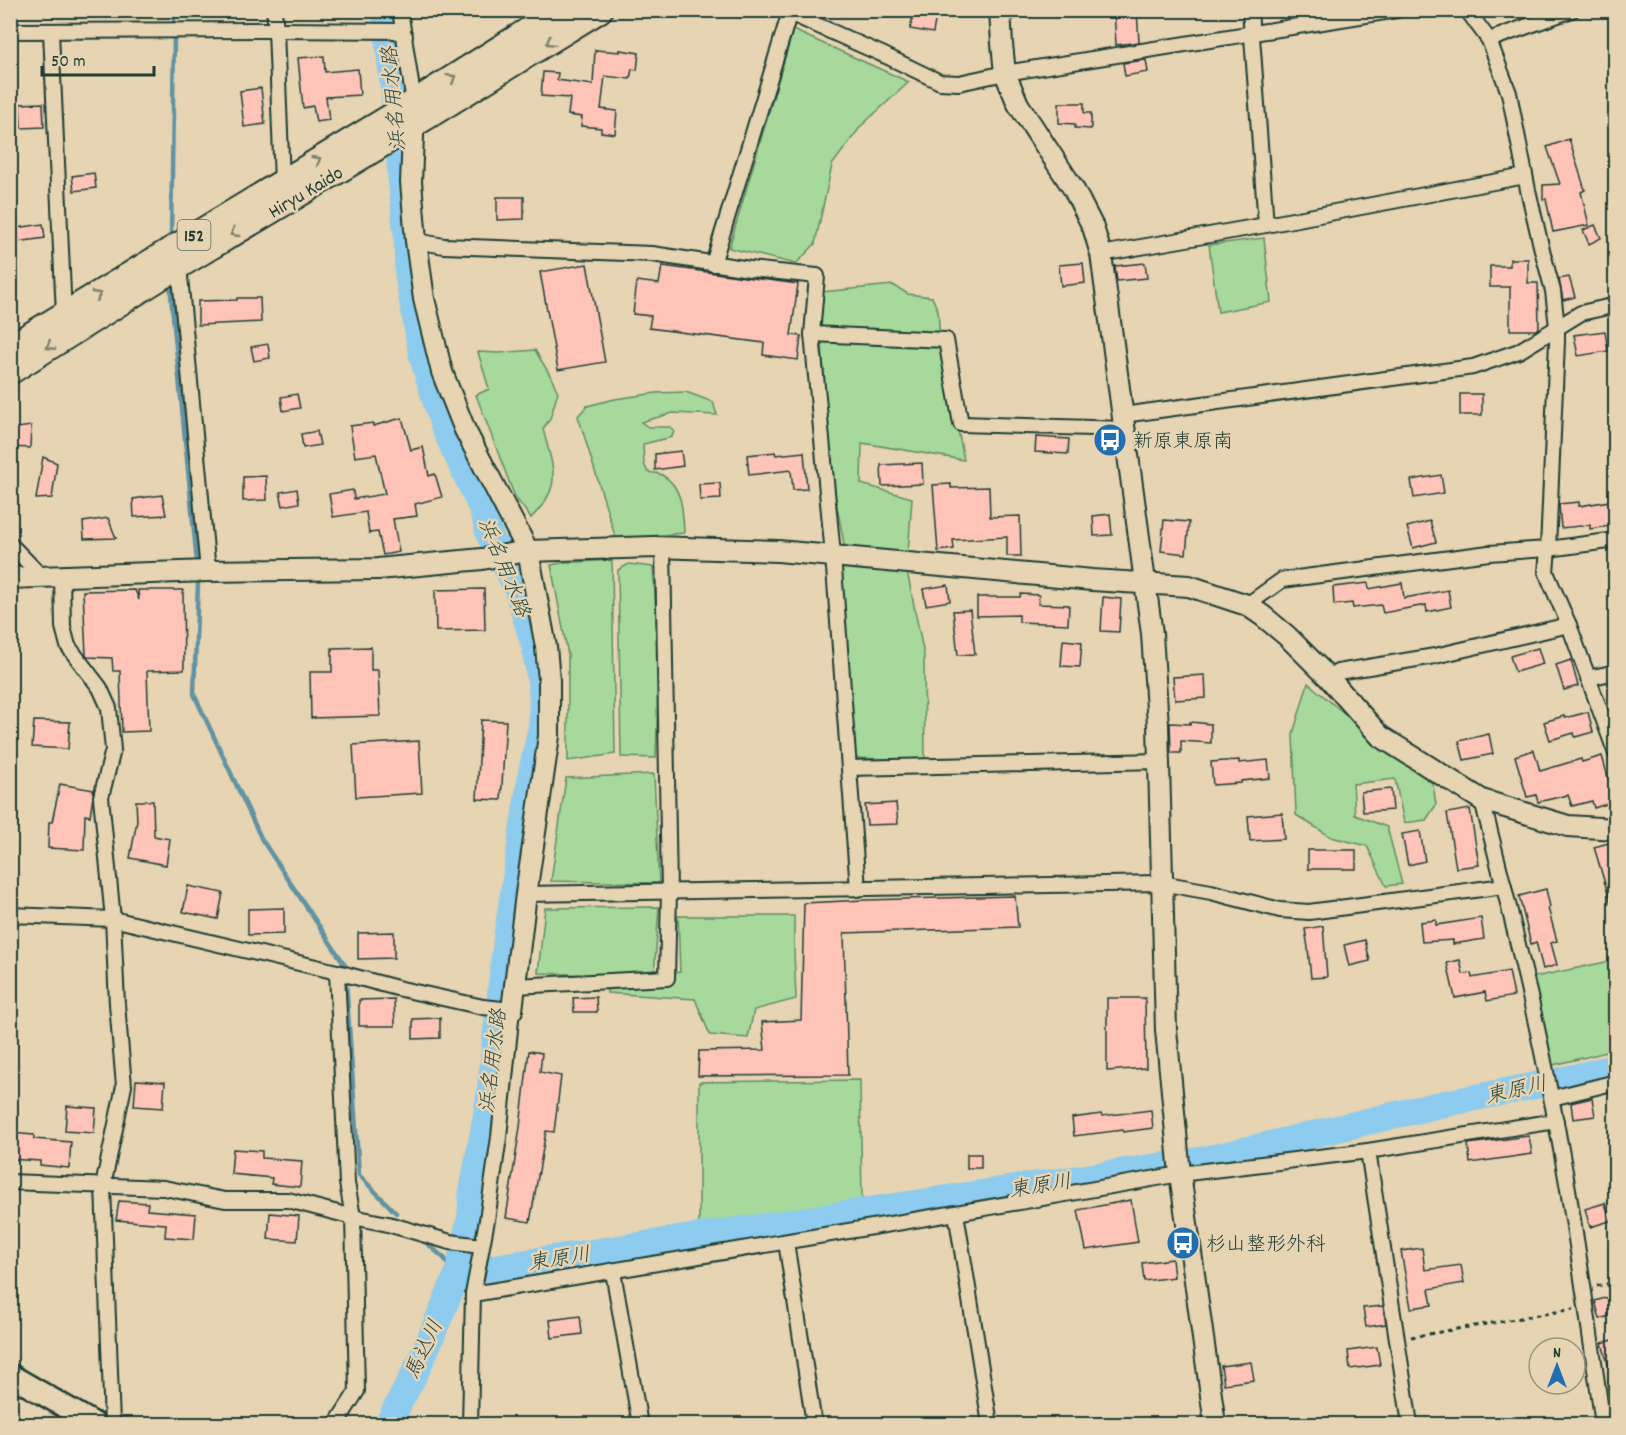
<svg xmlns="http://www.w3.org/2000/svg" width="1626" height="1435" viewBox="0 0 1626 1435" font-family="Dekko,'Klee One',sans-serif">
<style>
.green{fill:#a6d99b;stroke:#628b68;stroke-width:1.5}
.lines{fill:none;stroke-linecap:round;stroke-linejoin:round}
.stream{stroke:#6193a4;stroke-width:4.5}
.river{stroke:#8dccee;stroke-width:27}
.building{fill:#ffc4b8;stroke:#1f3d34;stroke-width:1.5}
.street-casing{stroke:#1f3d34;stroke-width:18}
.secondary-casing{stroke:#1f3d34;stroke-width:24}
.primary-casing{stroke:#1f3d34;stroke-width:26}
.highway-casing{stroke:#1f3d34;stroke-width:28}
.path{stroke:#1f3d34;stroke-width:3;stroke-dasharray:4.5 4.5;stroke-linecap:butt}
.street{stroke:#e6d4b2;stroke-width:14}
.secondary{stroke:#e6d4b2;stroke-width:20}
.primary{stroke:#e6d4b2;stroke-width:21}
.highway{stroke:#e6d4b2;stroke-width:24}
.oneway{stroke:#79816d}
.labels{text-anchor:middle;stroke-width:5;stroke-linejoin:round;paint-order:stroke}
.shield{fill:#e6d4b2;stroke:#5b6a5a;stroke-width:1.5}
.shield-label{font-size:18px;font-weight:bold;fill:#1f3d34}
.street-label{font-size:20px;fill:#1f3d34;stroke:#e6d4b2}
.poi-label{font-size:20px;fill:#1f3d34;stroke:#e6d4b2;text-anchor:start}
.water-label{font-size:21px;font-style:italic;fill:#2a4b47;stroke:#e6d4b2}
</style>
<rect width="100%" height="100%" fill="#e6d4b2"/>
<filter id="ink" filterUnits="userSpaceOnUse"><feTurbulence type="fractalNoise" baseFrequency=".0167" numOctaves="2"/><feDisplacementMap in="SourceGraphic" scale="12" xChannelSelector="R" yChannelSelector="G"/><feConvolveMatrix kernelMatrix="1 2 1 2 8 2 1 2 1" color-interpolation-filters="sRGB"/></filter>
<g filter="url(#ink)">
<!-- green -->
<g class="green">
<path d="M793,30L909,82L861,126L832,165L815,244L796,264L729,248Z"/>
<path d="M1264,238L1271,302L1218,312L1209,245Z"/>
<path d="M893,285L908,294L932,297L938,311L940,339L964,460L862,443L861,484L912,498L908,553L845,549L826,448L824,372L820,321L821,292Z"/>
<path d="M535,350L550,375L558,392L550,419L543,429C553,469 564,486 531,518L515,497L476,395L489,389L478,352L499,353Z"/>
<path d="M686,392L713,402L717,415L673,413L641,422L648,427H670L674,431L672,437L643,444L644,464L648,472C652,473 658,473 662,475C683,486 683,513 684,533L616,539L578,416L587,406L615,399L656,393Z"/>
<path d="M612,560L615,754L568,761V655L551,565L561,563Z"/>
<path d="M629,564L653,567L659,659L656,758L621,757L618,570Z"/>
<path d="M839,566L907,571L924,655L925,761L855,758Z"/>
<path d="M1308,683L1390,752L1433,784L1436,805L1426,820L1404,823L1395,779L1353,784L1355,815L1387,827L1402,884L1386,886L1367,846L1331,837L1296,815L1293,734Z"/>
<path d="M654,774L659,883L551,881L566,778Z"/>
<path d="M659,907L654,976L680,972L678,916H794V952L796,999L754,1010L748,1038L710,1035L695,999L607,993V984L647,977L538,973L545,908Z"/>
<path d="M1615,960V1050L1545,1067L1530,978Z"/>
<path d="M860,1080L862,1200L699,1225V1082Z"/>
</g>
<g class="lines">
<!-- stream -->
<g class="stream">
<path d="M174,22V10"/>
<path d="M171,239L174,38"/>
<path d="M171,280V295L197,562"/>
<path d="M198,583L194,694L262,840L345,965"/>
<path d="M346,982L359,1175L396,1213"/>
<path d="M422,1239L445,1259L451,1272L458,1273"/>
</g>
<!-- river -->
<g class="river">
<path d="M385,10L400,145V166L407,236L408,275L422,355L444,427L483,511L490,536L517,588L535,647L542,690V725L532,770L506,943L489,1101L472,1194L471,1215L458,1273L419,1365L388,1424"/>
<path d="M458,1273L1208,1159L1433,1106L1568,1079L1616,1067"/>
</g>
</g>
<!-- building -->
<g class="building">
<path d="M1114,10H1137L1139,42L1116,45Z"/>
<path d="M914,11L936,15L933,33L910,29Z"/>
<path d="M595,50L620,52V50L639,53L637,70L632,69L630,79L605,76L601,109L617,111L615,134L601,132V128L581,126L582,117L568,115L570,98L541,96L543,72L558,73L557,80L593,85Z"/>
<path d="M324,56L325,72L358,69L360,95L326,97L329,120L316,122L313,106L303,108L298,58Z"/>
<path d="M1146,60L1148,72L1125,76L1123,63Z"/>
<path d="M261,88L265,124L244,127L240,91Z"/>
<path d="M43,103L44,127L21,128L20,104Z"/>
<path d="M1059,103H1084V113H1091V129L1075,128V124L1059,123Z"/>
<path d="M1569,139L1585,190L1581,192L1589,225L1553,232L1546,199H1543V185L1560,184L1547,147Z"/>
<path d="M94,173L96,188L74,191L72,176Z"/>
<path d="M497,197H524V219L497,220Z"/>
<path d="M43,224L45,238L10,243V229Z"/>
<path d="M1595,225L1601,238L1589,244L1583,230Z"/>
<path d="M1510,259H1528V283H1538L1539,328L1536,330H1510V287H1490V266H1510Z"/>
<path d="M1083,263L1085,283L1061,286L1059,265Z"/>
<path d="M1145,263L1147,278L1117,281L1115,266Z"/>
<path d="M587,264L605,362L558,370L540,272Z"/>
<path d="M662,266L798,284L791,335L801,336L798,360L763,355L764,343L649,328L651,316L633,314L637,281L659,284Z"/>
<path d="M1569,277L1575,297L1563,300L1559,279Z"/>
<path d="M237,298H260L261,322L198,325V301L237,300Z"/>
<path d="M1605,331L1608,351L1578,356L1574,335Z"/>
<path d="M268,344L270,358L254,361L251,347Z"/>
<path d="M297,394L300,408L283,411L281,397Z"/>
<rect x="1460" y="394" width="22" height="21"/>
<path d="M402,418L411,450L423,447L429,476L435,474L442,497L415,504L417,516L393,519L399,552L383,555L378,532L369,533L366,512L333,517L329,494L353,490L354,499L385,494L376,454L355,457L350,426L373,423V426Z"/>
<path d="M31,426L30,448L10,447V429Z"/>
<path d="M317,431L320,445L303,448L301,434Z"/>
<path d="M1036,437L1069,439L1068,454L1035,452Z"/>
<path d="M681,451L683,466L655,470V454Z"/>
<path d="M775,452L776,455L804,452L807,489L793,490L791,470L749,475L747,455Z"/>
<path d="M43,457L57,463L52,498L36,499Z"/>
<path d="M922,463L923,484L882,486L881,465Z"/>
<path d="M1441,475L1444,493L1414,498L1411,480Z"/>
<path d="M266,476L267,500L243,501V477Z"/>
<path d="M720,483L721,499L700,500L699,484Z"/>
<path d="M951,484V488L989,487L990,517L1020,516L1021,556H1007V537L953,540L954,549L938,551L933,485Z"/>
<path d="M297,489L299,503L283,506L280,492Z"/>
<path d="M162,495L166,515L134,517L133,499Z"/>
<path d="M1616,500V525L1590,529V525L1561,528L1559,504L1579,502V506Z"/>
<path d="M1110,514L1112,535L1094,536L1093,516Z"/>
<path d="M108,518L116,538L84,539L83,522Z"/>
<path d="M1164,520L1189,522L1186,554L1161,551Z"/>
<path d="M1430,521L1436,542L1413,548L1407,527Z"/>
<path d="M1368,583L1369,589L1402,583L1404,598L1448,590L1451,607L1427,612L1426,605L1383,613L1381,605L1353,608L1352,603L1334,605L1333,587Z"/>
<path d="M948,585L950,601L926,605L923,589Z"/>
<path d="M484,589L485,630L436,631L435,590Z"/>
<path d="M135,590L139,600L138,590H183L184,670L147,671L149,731L122,732L120,671H113L112,658L88,657L86,655L83,591Z"/>
<path d="M1021,594L1039,595L1038,604L1069,605L1068,624L1019,622V615L977,616V597H1020Z"/>
<path d="M1103,597L1121,599L1119,632L1101,631Z"/>
<path d="M970,610L975,654L958,655L953,611Z"/>
<path d="M1063,640L1082,642L1080,667L1061,666Z"/>
<path d="M371,647V670H378L380,716L311,718L310,672H332V648Z"/>
<path d="M1538,648L1543,664L1515,672L1510,656Z"/>
<path d="M1571,660L1578,686L1564,690L1556,665Z"/>
<path d="M1205,675L1206,698L1175,700L1173,677Z"/>
<path d="M1588,712L1593,732L1575,737L1574,733L1550,740L1544,722L1564,716L1565,718Z"/>
<path d="M481,720L506,721L501,800L477,799Z"/>
<path d="M34,721L70,722L68,749L32,747Z"/>
<path d="M1190,722L1211,724V743L1181,741V753H1171L1170,723L1190,724Z"/>
<path d="M1489,734L1493,754L1464,760L1459,741Z"/>
<path d="M419,741L422,793L356,797L353,745Z"/>
<path d="M1534,750L1540,771L1581,759L1582,762L1602,756L1610,785L1612,784L1616,801L1594,808L1592,801L1572,806L1568,795L1538,802L1536,795L1527,797L1515,756Z"/>
<path d="M1239,760V763L1268,760L1270,778L1241,781V783L1213,785L1211,762Z"/>
<path d="M60,784L94,790L90,816L85,815L84,850L48,848L49,822H52Z"/>
<path d="M1391,789L1393,810L1363,812L1361,792Z"/>
<path d="M136,801H153L154,836L170,839L166,865L130,858L137,821Z"/>
<path d="M896,803L898,824L867,825L865,805Z"/>
<path d="M1470,809L1479,865L1456,868L1447,813Z"/>
<path d="M1282,813L1284,839L1250,841L1248,816Z"/>
<path d="M1420,831L1425,861L1408,865L1402,834Z"/>
<path d="M1616,841V906L1612,907L1594,847Z"/>
<rect x="1308" y="850" width="48" height="19"/>
<path d="M188,886L223,893L218,919L183,912Z"/>
<path d="M1546,889L1550,907L1548,908L1557,941L1551,943L1557,965L1543,969L1536,942L1531,944L1519,896Z"/>
<path d="M1015,896L1018,927L844,933L848,1075L698,1076L699,1051L765,1050L762,1022L801,1020L804,903L865,900Z"/>
<path d="M284,908V934L248,935V909Z"/>
<path d="M1481,918L1484,939L1453,944V940L1422,942L1420,922L1436,920V925Z"/>
<path d="M1323,926L1327,977L1311,978L1308,948L1305,929Z"/>
<path d="M394,932V958L358,959V933Z"/>
<path d="M1365,940L1370,961L1349,966L1344,945Z"/>
<path d="M1460,960L1463,974L1471,973L1472,978L1509,971L1514,996L1487,1001L1485,992L1455,998L1447,963Z"/>
<path d="M596,997L597,1012H574L573,998Z"/>
<path d="M1107,998H1145L1146,1068L1107,1071Z"/>
<path d="M394,999L395,1026H359V1000Z"/>
<path d="M440,1018V1038L413,1039V1019Z"/>
<path d="M529,1051L542,1053L540,1072L561,1076L554,1132L546,1131L530,1222L506,1218L520,1127Z"/>
<path d="M136,1080L165,1082L163,1108L134,1106Z"/>
<path d="M1592,1098L1595,1116L1573,1119L1571,1103Z"/>
<path d="M67,1106L96,1108L94,1133L65,1131Z"/>
<path d="M1151,1110L1153,1128L1123,1132V1130L1074,1136L1072,1118L1101,1114L1102,1116Z"/>
<path d="M10,1133L34,1135V1139L71,1142L69,1168L40,1165V1161L10,1159Z"/>
<path d="M1529,1136L1532,1154L1470,1163L1468,1144Z"/>
<path d="M233,1149L262,1151V1158L302,1161L300,1187L271,1184L272,1178L231,1174Z"/>
<rect x="967" y="1154" width="14" height="14"/>
<path d="M1131,1200L1138,1242L1086,1250L1078,1210Z"/>
<path d="M119,1201L148,1203L147,1210L196,1214L194,1239L165,1237L166,1224L116,1220Z"/>
<path d="M1605,1203L1610,1221L1590,1227L1585,1209Z"/>
<path d="M270,1213L299,1216L297,1241L268,1239Z"/>
<path d="M1422,1248L1425,1270L1461,1265L1464,1283L1429,1289L1432,1305L1411,1308L1401,1251Z"/>
<path d="M1172,1259L1174,1277L1144,1281L1142,1263Z"/>
<path d="M1616,1295V1314L1600,1319L1595,1301Z"/>
<path d="M1383,1306L1386,1324L1366,1327L1363,1308Z"/>
<path d="M580,1316L582,1334L552,1338L550,1320Z"/>
<path d="M1616,1339V1377L1612,1378L1602,1343Z"/>
<path d="M1377,1347L1380,1365L1350,1369L1348,1351Z"/>
<path d="M1251,1362L1254,1380L1224,1384L1221,1366Z"/>
</g>
<g class="lines">
<!-- street casing -->
<g class="street-casing">
<g id="street">
<path d="M274,10L276,30L282,182"/>
<path d="M400,10L414,103"/>
<path d="M783,10L886,56L940,82L959,83L1005,73L1397,10"/>
<path d="M1250,10L1266,225"/>
<path d="M1467,10L1489,40L1509,93L1528,190L1542,250L1553,291L1557,327V342L1548,549L1546,572L1569,625L1616,754"/>
<path d="M10,31L276,30L396,31L405,36"/>
<path d="M51,32L64,315"/>
<path d="M1489,40L1572,10"/>
<path d="M416,241L444,246L652,254L750,269L817,276L812,334L833,555L858,889"/>
<path d="M1101,254L1266,225L1525,176"/>
<path d="M713,264L789,15"/>
<path d="M179,266L208,571"/>
<path d="M812,334L946,340L961,424L1125,429"/>
<path d="M1123,415L1473,367L1519,351L1581,313L1616,305"/>
<path d="M10,544L42,577"/>
<path d="M62,576L63,627L68,646L100,688L109,708L113,750L101,797L113,919L117,1004L124,1086L103,1186L112,1424"/>
<path d="M1247,605L1282,580L1489,553L1548,549L1616,540"/>
<path d="M1328,677L1338,672L1435,656L1569,625"/>
<path d="M1588,678L1616,672"/>
<path d="M849,768L1159,761"/>
<path d="M1482,800C1507,898 1532,997 1551,1097C1573,1205 1587,1315 1603,1424"/>
<path d="M526,894L1161,883L1211,892L1280,910L1309,912L1504,886"/>
<path d="M10,915L113,919L337,972L397,988L483,1007L512,1010L499,1137L487,1220L473,1294L470,1424"/>
<path d="M515,986L667,978L669,892L663,547"/>
<path d="M1552,1098L1616,1082"/>
<path d="M1368,1151L1410,1424"/>
<path d="M10,1182L164,1188L225,1200H288L353,1217L388,1224L450,1242L481,1246"/>
<path d="M956,1213L990,1424"/>
<path d="M786,1242L814,1424"/>
<path d="M613,1272L640,1424"/>
<path d="M473,1294L956,1213L1180,1174L1368,1151L1556,1121"/>
<path d="M336,1424L357,1391L353,1217L347,1183L337,972"/>
</g>
</g>
<!-- secondary casing -->
<g class="secondary-casing">
<g id="secondary">
<path d="M1000,10L1002,44L1005,73L1018,104L1073,188L1093,227L1101,254L1152,634L1158,725L1166,1030L1180,1174L1215,1424"/>
<path d="M414,114L411,182L416,241L424,299L442,372L465,430L528,551L546,647L549,680V736L526,894L512,1010"/>
<path d="M10,578L208,571L378,569L482,559L528,551L654,547L778,551L1092,580L1189,586L1247,605L1263,616L1287,636L1328,677L1380,736L1482,800L1568,826L1616,829"/>
</g>
</g>
<!-- primary casing -->
<g class="primary-casing">
<path id="primary" d="M10,1375L95,1424"/>
</g>
<!-- highway casing -->
<g class="highway-casing">
<g id="highway">
<path d="M10,347L403,109L560,10"/>
<path d="M10,372L179,266L375,149L600,10"/>
</g>
</g>
<!-- path -->
<g class="path">
<path d="M1597,1286L1616,1282"/>
<path d="M1411,1337L1573,1309"/>
</g>
<!-- street -->
<use href="#street" class="street"/>
<!-- secondary -->
<use href="#secondary" class="secondary"/>
<!-- primary -->
<use href="#primary" class="primary"/>
<!-- highway -->
<use href="#highway" class="highway"/>
</g>
<!-- one-way arrows -->
<defs><path id="oneway-chevron" d="M-2-3.5L2.5 0L-2 3.5" fill="none" stroke-width="1.6" stroke-linecap="round" stroke-linejoin="round" transform="scale(1.5)"/></defs>
<g class="oneway">
<use href="#oneway-chevron" transform="translate(550 42) rotate(148)"/>
<use href="#oneway-chevron" transform="translate(452 78) rotate(-32)"/>
<use href="#oneway-chevron" transform="translate(317 160) rotate(-31)"/>
<use href="#oneway-chevron" transform="translate(234 233) rotate(149)"/>
<use href="#oneway-chevron" transform="translate(97 295) rotate(-31)"/>
<use href="#oneway-chevron" transform="translate(50 346) rotate(148)"/>
</g>
</g>
<!-- icons -->
<defs>
<g id="bus-disc" transform="scale(1.725)"><circle r="9.5" fill="#1f6fb2" stroke="#e6d4b2"/><path d="M-5-6H5V4H4V6H2V4H-2V6H-4V4H-5ZM-3.5-4V0h7V-4ZM-3.5 1.2v1.5H-2V1.2ZM2 1.2v1.5H3.5V1.2Z" fill="#fff"/></g>
</defs>
<g fill-rule="evenodd">
<use href="#bus-disc" x="1110" y="440"/>
<use href="#bus-disc" x="1183" y="1243"/>
</g>
<g class="labels">
<!-- shield labels -->
<rect class="shield" x="177.5" y="220" width="33" height="30" rx="4.5"/>
<g class="shield-label">
<text x="194" y="241">152</text>
</g>
<!-- street labels -->
<g class="street-label">
<text transform="translate(305 191) rotate(-31)" y="7">Hiryu Kaido</text>
</g>
<!-- poi labels -->
<g class="poi-label">
<text x="1133" y="447">新原東原南</text>
<text x="1206" y="1250">杉山整形外科</text>
</g>
<!-- water labels -->
<g class="water-label">
<text transform="translate(393 99) rotate(-95)" y="7">浜名用水路</text>
<text transform="translate(505 567) rotate(68)" y="7">浜名用水路</text>
<text transform="translate(492 1061) rotate(-83)" y="7">浜名用水路</text>
<text transform="translate(1516 1089) rotate(-13)" y="7">東原川</text>
<text transform="translate(1040 1185) rotate(-9)" y="7">東原川</text>
<text transform="translate(559 1258) rotate(-9)" y="7">東原川</text>
<text transform="translate(423 1349) rotate(-65)" y="7">馬込川</text>
</g>
</g>
<!-- margin -->
<rect width="1626" height="1435" fill="none" stroke="#e6d4b2" stroke-width="36"/>
<rect x="18" y="18" width="1590" height="1399" fill="none" stroke="#1f3d34" stroke-width="2" filter="url(#ink)"/>
<!-- north arrow -->
<g transform="translate(1557 1366)"><circle r="28" fill="#e6d4b2" stroke="#969880" stroke-width="1.5"/>
<path d="M0-4.5L10 22L0 15L-10 22Z" fill="#1f6fb2"/>
<text y="-9" font-size="16" font-weight="bold" text-anchor="middle" fill="#1f3d34">N</text>
</g>
<!-- scale -->
<path d="M42 66v9h112v-9" fill="none" stroke="#1f3d34" stroke-width="3"/>
<text x="51" y="66" font-size="18" fill="#1f3d34" stroke="#e6d4b2" stroke-width="4.5" paint-order="stroke">50 m</text>
</svg>
